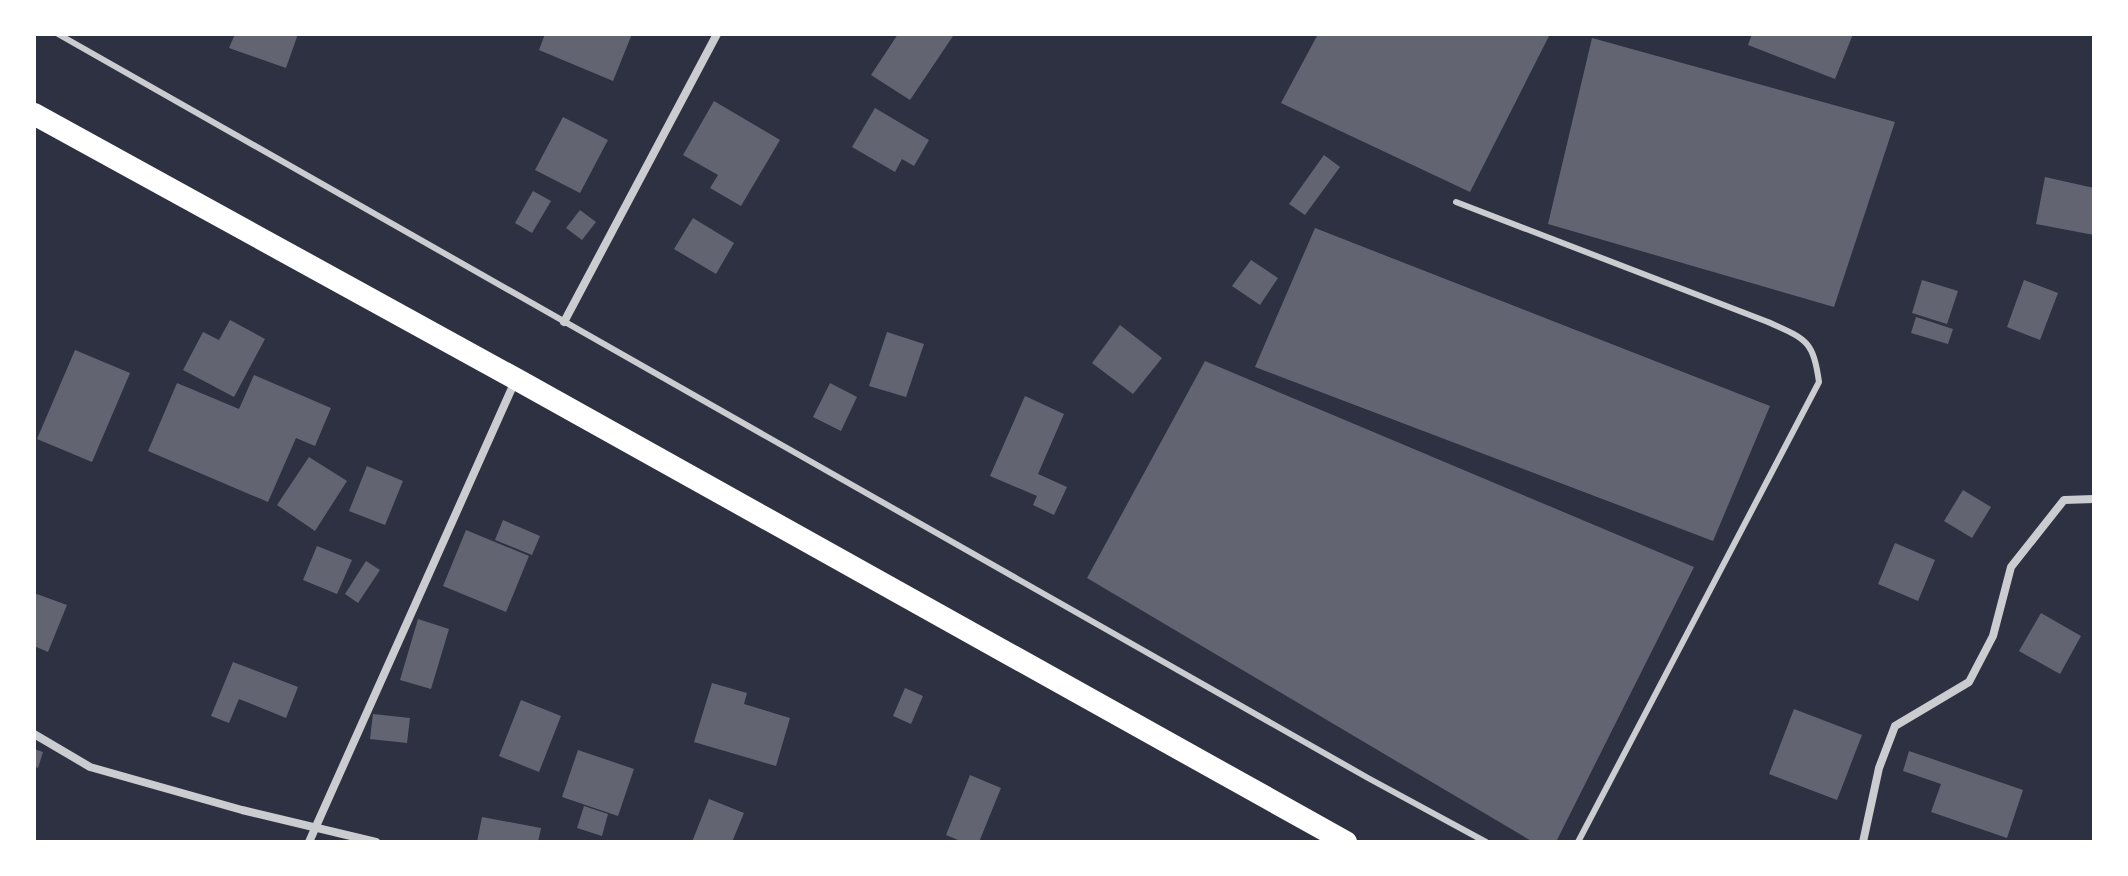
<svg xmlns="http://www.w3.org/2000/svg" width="2128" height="876" viewBox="0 0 2128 876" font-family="Lato,sans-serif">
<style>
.building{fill:#626471}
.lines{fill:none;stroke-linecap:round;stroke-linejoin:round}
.service{stroke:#caccd0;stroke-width:6}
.minor{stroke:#caccd0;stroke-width:8}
.trunk{stroke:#fff;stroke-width:22}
</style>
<rect width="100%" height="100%" fill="#2d3142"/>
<!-- building -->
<g class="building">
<path d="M235,34H298L286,68L229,48Z"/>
<path d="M545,34H632L613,81L539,50Z"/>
<path d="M898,34H950L953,36L910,100L871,75Z"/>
<path d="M1318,34H1550L1470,192L1281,103Z"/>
<path d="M1752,34H1853L1835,79L1748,45Z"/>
<path d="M1592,38L1895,122L1834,307L1548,224Z"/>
<path d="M714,101L780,140L741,206L710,188L718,175L683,155Z"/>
<path d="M875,108L929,140L914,166L902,159L895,172L852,147Z"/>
<path d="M563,117L608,140L580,193L535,170Z"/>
<path d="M1324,155L1340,167L1305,215L1289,204Z"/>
<path d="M2045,177L2094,188V235L2036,224Z"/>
<path d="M533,191L551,201L532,233L515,223Z"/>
<path d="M580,210L596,222L582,240L566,228Z"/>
<path d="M693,218L734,243L716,274L674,249Z"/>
<path d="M1315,228L1770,406L1713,541L1255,367Z"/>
<path d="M1251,260L1278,278L1260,305L1232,286Z"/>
<path d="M1922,280L1958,291L1947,324L1912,313Z"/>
<path d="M2024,280L2058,293L2040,340L2007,327Z"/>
<path d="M1916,317L1953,329L1948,344L1911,333Z"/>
<path d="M230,320L265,339L234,397L183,370L203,332L219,340Z"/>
<path d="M1120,325L1162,358L1133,394L1092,363Z"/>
<path d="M887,332L924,344L906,397L869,386Z"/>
<path d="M75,350L130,373L92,462L37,439Z"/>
<path d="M1205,361L1694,567L1556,842H1533L1087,578Z"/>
<path d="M254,375L331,408L315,446L296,438L268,502L148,451L177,383L239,409Z"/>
<path d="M830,383L857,397L841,431L813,417Z"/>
<path d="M1025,396L1064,414L1038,474L1067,487L1054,515L1033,505L1037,496L990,476Z"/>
<path d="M309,457L347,481L315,531L277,505Z"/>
<path d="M367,466L403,481L385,525L349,511Z"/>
<path d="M1963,490L1991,507L1972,538L1944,521Z"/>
<path d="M503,520L540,536L532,555L495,540Z"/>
<path d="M466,530L529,556L506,612L443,586Z"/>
<path d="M1895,543L1935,560L1918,601L1878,584Z"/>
<path d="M317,546L352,560L337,594L303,580Z"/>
<path d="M366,561L380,570L358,603L345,594Z"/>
<path d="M34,593L67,605L48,652L34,646Z"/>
<path d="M2041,613L2081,636L2060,674L2019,651Z"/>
<path d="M418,619L449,629L431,689L400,680Z"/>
<path d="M233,662L298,687L286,718L239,699L229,723L211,716Z"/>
<path d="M712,683L747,693L744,704L790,718L776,766L694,742Z"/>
<path d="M905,688L923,696L911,724L893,716Z"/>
<path d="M521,700L561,716L539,772L499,756Z"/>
<path d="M1794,709L1862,735L1837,800L1769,774Z"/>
<path d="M373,714L410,718L407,743L370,739Z"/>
<path d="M34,749L43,752L38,768L34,766Z"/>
<path d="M578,750L634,769L618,816L562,797Z"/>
<path d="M1909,751L2023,790L2007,838L1931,812L1941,784L1903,771Z"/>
<path d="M970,775L1001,788L979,842H963L946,835Z"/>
<path d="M709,799L744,813L732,842H692Z"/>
<path d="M584,806L608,814L602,836L577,828Z"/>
<path d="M482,817L541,828L538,842H477Z"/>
</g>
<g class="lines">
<!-- service -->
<g class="service">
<path d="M58,34L1368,778L1486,842"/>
<path d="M1456,202L1768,322C1806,339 1813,340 1819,382L1578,842"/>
</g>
<!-- minor -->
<g class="minor">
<path d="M564,322L717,34"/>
<path d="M34,734L90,767L242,810L376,842"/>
<path d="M309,842L516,379"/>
<path d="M1863,842L1879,768L1895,726L1969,682L1993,636L2011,567L2064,500L2094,499"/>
</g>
<!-- trunk -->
<path class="trunk" d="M34,114L516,379L1346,842"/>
</g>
<!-- border -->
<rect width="2128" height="876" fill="none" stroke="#ffffff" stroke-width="72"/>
</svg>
